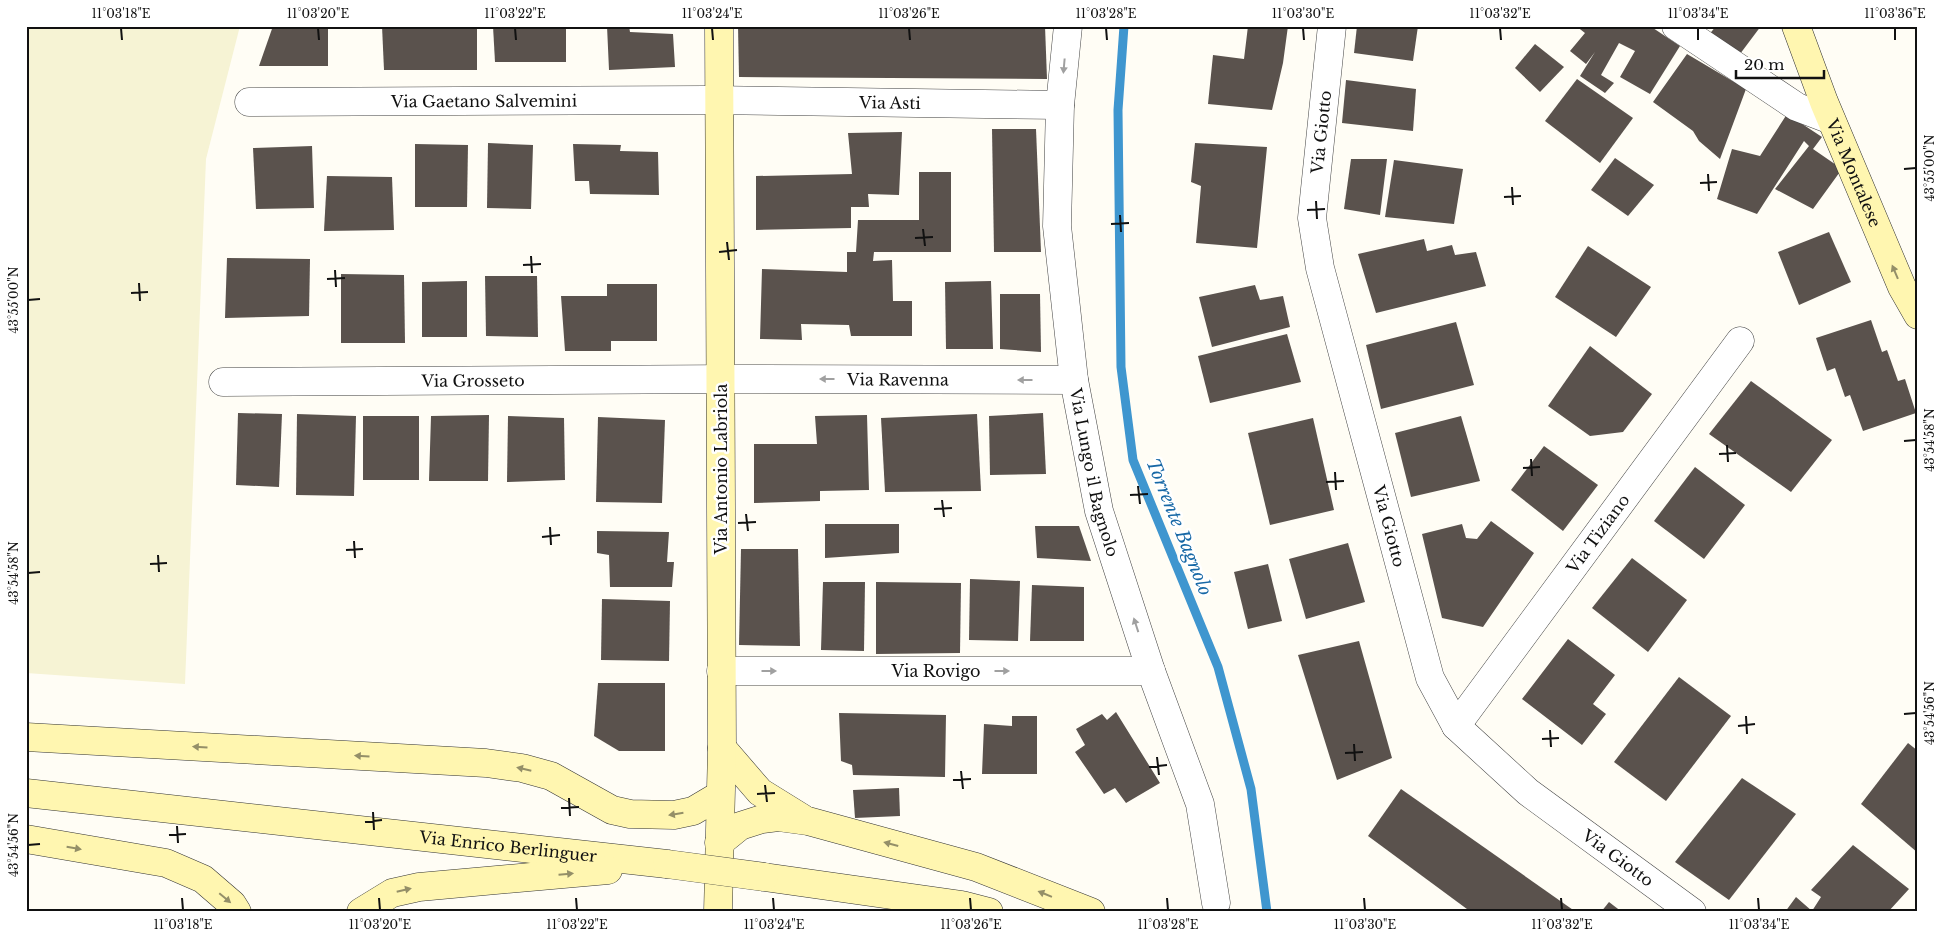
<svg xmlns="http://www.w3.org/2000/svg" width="1944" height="938" viewBox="0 0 1944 938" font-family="'Libre Baskerville',serif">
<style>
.farmland{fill:#f6f3d4}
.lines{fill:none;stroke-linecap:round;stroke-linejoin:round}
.stream{stroke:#3f96cf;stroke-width:9}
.building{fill:#5a524d}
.street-casing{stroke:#444;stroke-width:29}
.secondary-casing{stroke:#333;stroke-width:29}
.street{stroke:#fff;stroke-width:28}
.secondary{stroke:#fff6b0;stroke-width:28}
.secondary-bridge-casing{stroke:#333;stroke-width:29;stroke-linecap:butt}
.secondary-bridge{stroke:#fff6b0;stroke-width:28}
.oneway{fill:#a0a0a0}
.oneway2{fill:#948f68}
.ticks{fill:none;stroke:#111;stroke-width:2}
.labels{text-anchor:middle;stroke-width:5;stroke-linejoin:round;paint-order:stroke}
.street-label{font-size:16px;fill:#111;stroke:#fff}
.water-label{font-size:18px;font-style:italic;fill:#1768a6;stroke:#fff}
.neatline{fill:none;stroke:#111;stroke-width:2}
.ticks-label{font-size:12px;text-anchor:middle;fill:#111}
</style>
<rect width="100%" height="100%" fill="#fffdf5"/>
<!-- farmland -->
<path class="farmland" d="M26,26H240L206,159L185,684L26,673Z"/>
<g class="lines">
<!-- stream -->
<path class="stream" d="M1124,26L1118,110L1121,367L1133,460L1218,667L1251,789L1267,912"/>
</g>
<!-- building -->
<g class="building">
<path d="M273,26H328V66H259Z"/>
<path d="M382,26H477V70H384Z"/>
<path d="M493,26H566V62H495Z"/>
<path d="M607,26H629L630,32L673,34L675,67L609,70Z"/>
<path d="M738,26H1045L1047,79L739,77Z"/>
<path d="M1248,26H1288L1283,63L1272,110L1208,104L1213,55L1244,59Z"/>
<path d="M1357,26H1418L1413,61L1354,53Z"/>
<path d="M1576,26H1650L1680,46L1650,94L1620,77L1635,51L1619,43L1601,75L1614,83L1605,93L1580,76L1595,52L1586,64L1570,51L1585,33Z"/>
<path d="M1716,26H1761L1737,58L1708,36Z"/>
<path d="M1535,44L1564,67L1540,92L1515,68Z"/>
<path d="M1687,54L1746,89L1720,159L1699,141L1693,131L1653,102Z"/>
<path d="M1577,79L1633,118L1600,163L1545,121Z"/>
<path d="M1346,80L1416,89L1413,131L1342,123Z"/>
<path d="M1787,114L1822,137L1813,149L1842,169L1813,209L1775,189L1809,146L1804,141L1757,214L1717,199L1732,149L1760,156Z"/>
<path d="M992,129H1036L1041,252H994Z"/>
<path d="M902,132L899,195L868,194L869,207H851V228L756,230V176L852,174L848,133Z"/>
<path d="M488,143L533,145L531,209L487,208Z"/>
<path d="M1195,143L1267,147L1257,248L1196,243L1201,186L1191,182Z"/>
<path d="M415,144L468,145L467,207H415Z"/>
<path d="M573,144L621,145L620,151L658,152L659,195L590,194L589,181H575Z"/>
<path d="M312,146L314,208L256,209L253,148Z"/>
<path d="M1615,158L1654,185L1628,216L1591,190Z"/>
<path d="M1351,159H1387L1380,215L1344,209Z"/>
<path d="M1394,160L1463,169L1454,224L1385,217Z"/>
<path d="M919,172H951V252H874L873,261L892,260L893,301H912V336H851L849,325L801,324L802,340L760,339L762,269L847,272V252H856L858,220H919Z"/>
<path d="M327,176L392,177L394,230L324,231Z"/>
<path d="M1829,232L1851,282L1799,305L1778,252Z"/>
<path d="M1424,239L1427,251L1452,245L1455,255L1476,252L1486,286L1376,313L1358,254Z"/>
<path d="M1588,246L1651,287L1616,337L1555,297Z"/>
<path d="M227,258L310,259L309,316L225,318Z"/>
<path d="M341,274L404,275L405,343H341Z"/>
<path d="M485,276H537L538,337L486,336Z"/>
<path d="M467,281V337H422V282Z"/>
<path d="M991,281L993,349H946L945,282Z"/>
<path d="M607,284H657V341H611V351H565L561,296H607Z"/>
<path d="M1255,285L1260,300L1283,296L1290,327L1212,347L1199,297Z"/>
<path d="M1000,294H1040L1041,352L1000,349Z"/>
<path d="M1871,320L1882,352L1887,350L1898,381L1905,379L1916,413L1863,431L1850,395L1845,397L1835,368L1827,371L1816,338Z"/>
<path d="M1456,322L1474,385L1381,409L1366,345Z"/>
<path d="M1287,334L1301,382L1210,403L1198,356Z"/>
<path d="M1590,346L1652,394L1623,432L1590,436L1548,406Z"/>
<path d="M1751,381L1832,440L1791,492L1709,434Z"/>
<path d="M238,413L282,414L279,487L236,485Z"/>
<path d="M1043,413L1046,474L990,475L989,416Z"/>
<path d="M297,414L356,416L354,496L296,495Z"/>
<path d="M977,414L981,491L885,492L881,418Z"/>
<path d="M489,415L488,481H429L431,416Z"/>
<path d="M867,415L869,490L820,491V501L754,503V444H817L815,416Z"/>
<rect x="363" y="416" width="56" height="64"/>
<path d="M508,416L564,418L565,480L507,482Z"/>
<path d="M1461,416L1480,481L1411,497L1395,433Z"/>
<path d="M598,417L665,420L662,503L596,502Z"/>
<path d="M1313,418L1334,510L1270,525L1248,433Z"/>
<path d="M1544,446L1598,485L1563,531L1511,490Z"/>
<path d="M1695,467L1745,505L1704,559L1654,521Z"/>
<path d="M1491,521L1534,553L1483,627L1442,618L1422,534L1462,524L1466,538L1477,539Z"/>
<path d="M825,524H899V553L825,558Z"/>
<path d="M1035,526H1079L1091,561L1037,558Z"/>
<path d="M597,531L669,532L667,562H674L672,587H610L609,555L597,553Z"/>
<path d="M1348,543L1365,602L1306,619L1289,559Z"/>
<path d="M741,549H798L800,646L739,645Z"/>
<path d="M1632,558L1687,600L1648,652L1592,608Z"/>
<path d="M1268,564L1282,621L1248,629L1234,572Z"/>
<path d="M970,579L1020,581L1018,641L969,640Z"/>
<path d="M823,582H865L864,651L821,650Z"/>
<path d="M876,582L961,583L960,653L876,654Z"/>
<path d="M1032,585L1084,587V641H1030Z"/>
<path d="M602,599L670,601L669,661L601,660Z"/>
<path d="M1568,639L1615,675L1593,704L1606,714L1582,745L1522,699Z"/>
<path d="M1359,641L1392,758L1337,780L1298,655Z"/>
<path d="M1679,677L1731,716L1666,801L1614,762Z"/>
<path d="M598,683H665V751H619L594,736Z"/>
<path d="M1116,712L1160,783L1126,803L1115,788L1104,794L1075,752L1085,745L1076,729L1102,714L1107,720Z"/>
<path d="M839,713L946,715L945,777L853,775L852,765L841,761Z"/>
<path d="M1012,716H1037V774H982L984,724L1012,726Z"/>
<path d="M1908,743L1918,751V853L1861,804Z"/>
<path d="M1742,778L1796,814L1729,900L1675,862Z"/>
<path d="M899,788L900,816L855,818L853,790Z"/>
<path d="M1401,789L1576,912H1471L1368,836Z"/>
<path d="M1853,845L1909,889L1888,912H1785L1796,897L1812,911L1821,897L1811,890Z"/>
<path d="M1609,902L1622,912H1601Z"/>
</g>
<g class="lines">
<!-- street casing -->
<g class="street-casing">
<g id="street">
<path id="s1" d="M1068,26L1060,105L1057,226L1074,380L1099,511L1151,671L1200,804L1216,903"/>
<path id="s2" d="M1332,26L1312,218L1320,268L1430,678L1456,726L1528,792L1692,912"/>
<path d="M1676,26L1797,107L1831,120"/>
<path id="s3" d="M249,102L708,100L1060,105"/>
<path id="s4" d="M223,382L738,379L1074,380"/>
<path id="s5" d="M721,671H1151"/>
<path id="s6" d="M1456,726L1740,341"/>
</g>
</g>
<!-- secondary casing -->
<g class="secondary-casing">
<g id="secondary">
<path id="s7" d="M1796,26L1824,102L1902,287L1918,315"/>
<path d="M26,737L486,763L522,768L551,776L612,810L630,814L674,815L693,811L720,795"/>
<path d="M722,748L760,792L802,818"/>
<path id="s8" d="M26,793L667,864"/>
<path d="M26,839L166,863L203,879L232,904L237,912"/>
<path d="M719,843L740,826L762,819L778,817L808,821L976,867L1091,912"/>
<path d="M764,877L962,905L989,912"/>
<path d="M361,912L392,893L419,887L608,870"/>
<path d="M718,912L722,748L719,26"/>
</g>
</g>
<!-- street -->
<use href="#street" class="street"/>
<!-- secondary -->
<use href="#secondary" class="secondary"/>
<!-- secondary-bridge casing -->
<g class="secondary-bridge-casing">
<path id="secondary-bridge" d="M667,864L764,877"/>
</g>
<!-- secondary-bridge -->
<use href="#secondary-bridge" class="secondary-bridge"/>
</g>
<!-- one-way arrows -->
<defs><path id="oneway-solid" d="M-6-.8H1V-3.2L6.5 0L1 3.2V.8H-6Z" transform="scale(1.25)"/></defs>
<g class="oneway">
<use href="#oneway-solid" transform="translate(1064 66) rotate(95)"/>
<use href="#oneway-solid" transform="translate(827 379) rotate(-180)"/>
<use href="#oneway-solid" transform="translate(1025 380) rotate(-180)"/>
<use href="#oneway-solid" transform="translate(1136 625) rotate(-108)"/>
<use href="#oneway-solid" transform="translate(769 671)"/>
<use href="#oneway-solid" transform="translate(1002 671)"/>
</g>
<g class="oneway2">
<use href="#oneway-solid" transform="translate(1895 272) rotate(-113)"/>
<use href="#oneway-solid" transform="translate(200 747) rotate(-177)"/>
<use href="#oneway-solid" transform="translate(362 756) rotate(-177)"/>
<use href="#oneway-solid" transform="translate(524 769) rotate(-167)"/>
<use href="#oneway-solid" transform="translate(676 814) rotate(171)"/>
<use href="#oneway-solid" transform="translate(891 844) rotate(-165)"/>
<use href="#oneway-solid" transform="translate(74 848) rotate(10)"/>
<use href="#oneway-solid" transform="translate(566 874) rotate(-5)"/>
<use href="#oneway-solid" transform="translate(404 890) rotate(-13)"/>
<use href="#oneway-solid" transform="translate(1045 894) rotate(-158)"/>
<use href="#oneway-solid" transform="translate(225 898) rotate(40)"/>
</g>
<!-- ticks -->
<path class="ticks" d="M121,28L122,40M318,28L319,40M515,28L516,40M712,28L713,40M909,28L910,40M1106,28L1107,40M1303,28L1304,40M1500,28L1501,40M1698,28V40M1895,28V40M1904,169L1916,168M1708,174L1709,191M1700,183L1717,182M1512,187L1513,205M1504,197L1521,196M1316,201L1317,219M1307,210L1325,209M1120,215L1121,232M1111,224L1129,223M923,229L925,246M915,238L933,237M727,242L729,260M719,252L737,250M531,256L532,273M523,265L541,264M335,270L336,287M327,279L345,278M139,283L140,301M131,293L148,292M28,300L40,299M1904,441L1916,440M1727,445L1728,462M1719,454L1736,453M1531,459L1532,476M1523,468L1540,467M1335,472L1336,490M1326,482L1344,481M1138,486L1140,504M1130,495L1148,494M942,500L944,517M934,509L952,508M746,514L748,531M738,523L756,522M550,527L551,545M542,537L560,535M354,541L355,558M346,550L363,549M158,555L159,572M150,564L167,563M28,573L40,572M1904,714L1916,713M1746,716L1747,734M1738,726L1755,724M1550,730L1551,747M1542,739L1559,738M1354,744L1355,761M1345,753L1363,752M1157,757L1159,775M1149,767L1167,765M961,771L963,789M953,780L971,779M765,785L767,802M757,794L775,793M569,798L570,816M561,808L579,807M373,812L374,830M365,822L382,820M177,826L178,843M169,835L186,834M28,845L40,844M182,898L183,910M379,898L380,910M576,898L577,910M773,898L774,910M970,898L971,910M1167,898L1168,910M1364,898L1365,910M1561,898L1562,910M1758,898L1759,910"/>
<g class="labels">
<!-- street labels -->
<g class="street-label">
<text dy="6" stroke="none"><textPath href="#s3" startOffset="235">Via Gaetano Salvemini</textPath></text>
<text dy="6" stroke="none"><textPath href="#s3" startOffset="641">Via Asti</textPath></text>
<text transform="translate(1321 132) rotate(-84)" y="6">Via Giotto</text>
<text dy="6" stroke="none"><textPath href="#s7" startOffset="158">Via Montalese</textPath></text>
<text dy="6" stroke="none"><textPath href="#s4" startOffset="675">Via Ravenna</textPath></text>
<text dy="6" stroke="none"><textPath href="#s4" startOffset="250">Via Grosseto</textPath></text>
<text transform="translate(721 469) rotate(-90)" y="6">Via Antonio Labriola</text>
<text dy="6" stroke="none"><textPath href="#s1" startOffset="450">Via Lungo il Bagnolo</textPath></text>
<text dy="6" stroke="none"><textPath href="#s2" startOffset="511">Via Giotto</textPath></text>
<text dy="6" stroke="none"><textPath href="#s6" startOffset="239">Via Tiziano</textPath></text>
<text dy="6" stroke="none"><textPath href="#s5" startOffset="215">Via Rovigo</textPath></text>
<text dy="6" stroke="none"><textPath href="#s8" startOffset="485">Via Enrico Berlinguer</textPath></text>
<text dy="6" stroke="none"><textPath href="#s2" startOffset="932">Via Giotto</textPath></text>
</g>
<!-- water labels -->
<g class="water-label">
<text transform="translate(1179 527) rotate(68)" y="6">Torrente Bagnolo</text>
</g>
</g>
<!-- border -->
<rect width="1944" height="938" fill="none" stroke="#ffffff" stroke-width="55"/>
<!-- scale -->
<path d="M1736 70v8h88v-8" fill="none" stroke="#111111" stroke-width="2.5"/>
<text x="1744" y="70" font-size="15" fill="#111111" stroke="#ffffff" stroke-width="4" paint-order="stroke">20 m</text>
<rect x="28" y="28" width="1888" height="882" class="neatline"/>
<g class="ticks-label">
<text x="121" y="18">11°03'18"E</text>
<text x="318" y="18">11°03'20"E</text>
<text x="515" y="18">11°03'22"E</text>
<text x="712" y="18">11°03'24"E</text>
<text x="909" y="18">11°03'26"E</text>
<text x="1106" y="18">11°03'28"E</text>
<text x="1303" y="18">11°03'30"E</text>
<text x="1500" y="18">11°03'32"E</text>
<text x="1698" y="18">11°03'34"E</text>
<text x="1895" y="18">11°03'36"E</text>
<text transform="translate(1930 168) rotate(-90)" y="4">43°55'00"N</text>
<text transform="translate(14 300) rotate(-90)" y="4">43°55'00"N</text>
<text transform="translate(1930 440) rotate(-90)" y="4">43°54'58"N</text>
<text transform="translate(14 573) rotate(-90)" y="4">43°54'58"N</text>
<text transform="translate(1930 713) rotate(-90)" y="4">43°54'56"N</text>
<text transform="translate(14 845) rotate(-90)" y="4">43°54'56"N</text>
<text x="183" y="929">11°03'18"E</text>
<text x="380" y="929">11°03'20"E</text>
<text x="577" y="929">11°03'22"E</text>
<text x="774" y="929">11°03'24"E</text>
<text x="971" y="929">11°03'26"E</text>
<text x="1168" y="929">11°03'28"E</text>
<text x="1365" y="929">11°03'30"E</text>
<text x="1562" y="929">11°03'32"E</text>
<text x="1759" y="929">11°03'34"E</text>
</g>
</svg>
